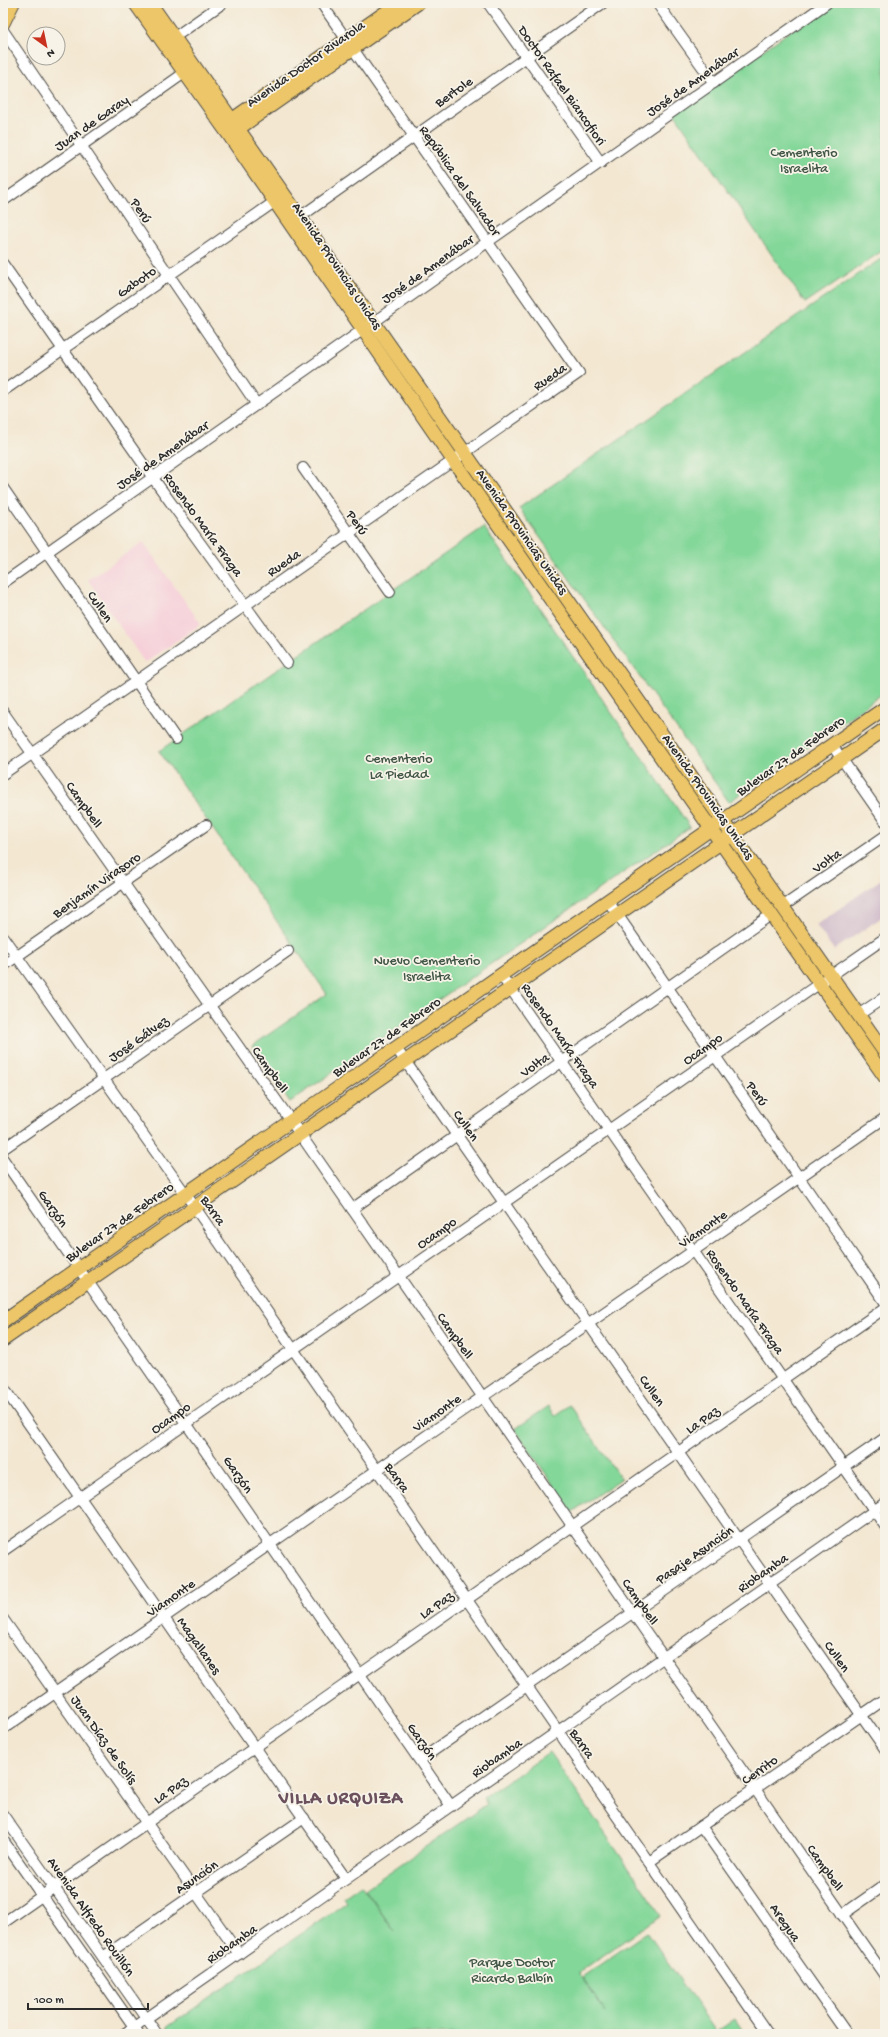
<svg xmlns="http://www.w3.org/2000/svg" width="888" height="2037" viewBox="0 0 888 2037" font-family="'Gochi Hand',sans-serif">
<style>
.built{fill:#f6cfd9}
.industrial{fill:#d1bdcb}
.green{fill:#83d799;stroke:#578162}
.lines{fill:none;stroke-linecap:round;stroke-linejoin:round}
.minor-casing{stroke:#494744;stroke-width:12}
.major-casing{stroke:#494744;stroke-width:15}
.minor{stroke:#fff;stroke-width:10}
.major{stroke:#ecc669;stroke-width:13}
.labels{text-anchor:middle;stroke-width:3.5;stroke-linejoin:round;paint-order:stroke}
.street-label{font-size:14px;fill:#2b2b2b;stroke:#f7f3e8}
.park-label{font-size:14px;fill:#415646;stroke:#f7f3e8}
.district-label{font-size:18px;font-weight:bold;letter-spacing:1px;fill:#6b515d;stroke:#f7f3e8}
</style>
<rect width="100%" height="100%" fill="#f7f3e8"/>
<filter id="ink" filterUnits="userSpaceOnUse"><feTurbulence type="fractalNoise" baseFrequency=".025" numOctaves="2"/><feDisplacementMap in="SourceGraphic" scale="8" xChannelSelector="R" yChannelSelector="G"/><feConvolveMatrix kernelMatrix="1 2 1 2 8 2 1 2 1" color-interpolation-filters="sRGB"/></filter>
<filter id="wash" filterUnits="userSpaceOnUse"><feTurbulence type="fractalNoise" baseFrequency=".012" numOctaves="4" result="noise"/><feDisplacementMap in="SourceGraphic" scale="16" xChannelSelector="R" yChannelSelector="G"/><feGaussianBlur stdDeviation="0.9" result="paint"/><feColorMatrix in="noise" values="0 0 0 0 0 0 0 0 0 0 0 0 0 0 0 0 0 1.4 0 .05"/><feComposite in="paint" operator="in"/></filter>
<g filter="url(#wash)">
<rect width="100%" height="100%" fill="#f3e7d1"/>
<!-- built -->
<path class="built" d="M143,542L201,624L145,663L88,580Z"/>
<!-- industrial -->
<path class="industrial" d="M883,878L885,880V915L834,950L816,925Z"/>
<!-- green -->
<g class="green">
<path d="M830,3H885V249L805,303L674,113Z"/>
<path d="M885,256V692L729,802L519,508Z"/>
<path d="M484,527L690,827L290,1102L252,1046L327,994L159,751Z"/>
<path d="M570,1405L621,1479L572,1512L515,1429L549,1406L555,1416Z"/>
<path d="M549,1752L661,1915L578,1973L606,2012L582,1977L647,1932L716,2032L735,2019L745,2034H170L166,2028L347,1902L344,1897L361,1885L395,1932L365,1889L487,1804L483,1798Z"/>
</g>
</g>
<g filter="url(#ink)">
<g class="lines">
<!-- minor casing -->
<g class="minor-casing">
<g id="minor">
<path d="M488,3L601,163"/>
<path d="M657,3L714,83"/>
<path d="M3,30L257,405"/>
<path d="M169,41L223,3"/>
<path d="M3,201L190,69"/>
<path d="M300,217L603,3"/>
<path d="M3,264L153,478L287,663"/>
<path d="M3,391L280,198"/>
<path d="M303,468L390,592"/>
<path d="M3,488L176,739"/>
<path d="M3,583L827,3"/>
<path d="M3,712L291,1121L885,1976"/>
<path d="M832,745L885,821"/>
<path d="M3,774L579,373L321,3"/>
<path d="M608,901L885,1302"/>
<path d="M782,907L885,836"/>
<path d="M3,937L189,1199L768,2034"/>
<path d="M3,966L206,825"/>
<path d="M501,975L885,1526"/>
<path d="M858,1015L885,997"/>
<path d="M396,1048L885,1749"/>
<path d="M3,1149L288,951"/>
<path d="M3,1159L451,1806"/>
<path d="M352,1209L772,914"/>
<path d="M3,1387L346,1879"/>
<path d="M3,1551L885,938"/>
<path d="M3,1619L239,1954"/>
<path d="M3,1729L885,1118"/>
<path d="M420,1760L885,1438"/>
<path d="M3,1815L157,2034"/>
<path d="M701,1826L847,2034"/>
<path d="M3,1840L139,2034"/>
<path d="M649,1862L885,1699"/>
<path d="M842,1915L885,1885"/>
<path d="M3,1923L885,1308"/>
<path d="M103,1957L304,1818"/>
<path d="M124,2034L885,1503"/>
</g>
</g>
<!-- major casing -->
<g class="major-casing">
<g id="major">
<path d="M135,3L229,135L453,460L885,1077"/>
<path d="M150,3L885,1053"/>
<path d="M3,23L13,3"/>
<path d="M226,124L399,3"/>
<path d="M232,133L418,3"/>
<path d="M3,1321L885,708"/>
<path d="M3,1340L885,729"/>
</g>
</g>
<!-- minor -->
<use href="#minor" class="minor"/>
<!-- major -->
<use href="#major" class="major"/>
</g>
</g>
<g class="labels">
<!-- street labels -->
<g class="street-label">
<text transform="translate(305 63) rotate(-35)" y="5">Avenida Doctor Rivarola</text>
<text transform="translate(692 81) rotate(-35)" y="5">José de Amenábar</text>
<text transform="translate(563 85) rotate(55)" y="5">Doctor Rafael Biancofiori</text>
<text transform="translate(453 91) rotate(-35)" y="5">Bertole</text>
<text transform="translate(91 122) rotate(-35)" y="5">Juan de Garay</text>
<text transform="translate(461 180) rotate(55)" y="5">República del Salvador</text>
<text transform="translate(142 210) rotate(56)" y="5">Perú</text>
<text transform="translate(338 265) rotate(56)" y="5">Avenida Provincias Unidas</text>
<text transform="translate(427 268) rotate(-35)" y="5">José de Amenábar</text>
<text transform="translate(136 281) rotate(-35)" y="5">Gaboto</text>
<text transform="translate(549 376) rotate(-35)" y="5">Rueda</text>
<text transform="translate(162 454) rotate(-35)" y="5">José de Amenábar</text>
<text transform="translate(358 522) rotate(55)" y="5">Perú</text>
<text transform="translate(204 524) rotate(54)" y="5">Rosendo María Fraga</text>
<text transform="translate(523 531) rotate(55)" y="5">Avenida Provincias Unidas</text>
<text transform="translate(283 562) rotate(-35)" y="5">Rueda</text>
<text transform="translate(101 606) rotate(56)" y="5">Cullen</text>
<text transform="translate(790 755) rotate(-35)" y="5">Bulevar 27 de Febrero</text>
<text transform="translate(709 796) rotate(55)" y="5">Avenida Provincias Unidas</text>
<text transform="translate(85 804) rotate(55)" y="5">Campbell</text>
<text transform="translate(826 860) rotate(-35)" y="5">Volta</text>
<text transform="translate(96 884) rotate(-35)" y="5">Benjamín Virasoro</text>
<text transform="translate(561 1035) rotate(55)" y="5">Rosendo María Fraga</text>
<text transform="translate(386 1036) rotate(-35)" y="5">Bulevar 27 de Febrero</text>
<text transform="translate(138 1038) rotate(-35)" y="5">José Gálvez</text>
<text transform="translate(702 1048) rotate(-35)" y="5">Ocampo</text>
<text transform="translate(534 1064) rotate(-35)" y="5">Volta</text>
<text transform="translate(271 1069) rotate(55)" y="5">Campbell</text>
<text transform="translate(758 1093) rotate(55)" y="5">Perú</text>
<text transform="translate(467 1125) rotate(55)" y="5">Cullen</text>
<text transform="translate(54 1208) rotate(55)" y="5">Garzón</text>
<text transform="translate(214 1210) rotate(55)" y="5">Barra</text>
<text transform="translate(119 1221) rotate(-35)" y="5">Bulevar 27 de Febrero</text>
<text transform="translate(702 1228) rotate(-35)" y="5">Viamonte</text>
<text transform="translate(436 1232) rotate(-35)" y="5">Ocampo</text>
<text transform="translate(746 1301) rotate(55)" y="5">Rosendo María Fraga</text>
<text transform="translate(456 1335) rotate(55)" y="5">Campbell</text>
<text transform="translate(653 1390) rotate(55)" y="5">Cullen</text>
<text transform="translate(436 1412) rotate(-35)" y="5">Viamonte</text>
<text transform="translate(170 1417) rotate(-35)" y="5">Ocampo</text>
<text transform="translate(702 1419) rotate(-35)" y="5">La Paz</text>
<text transform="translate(239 1474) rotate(55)" y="5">Garzón</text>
<text transform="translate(398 1477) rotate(55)" y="5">Barra</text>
<text transform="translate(694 1554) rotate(-35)" y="5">Pasaje Asunción</text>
<text transform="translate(762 1572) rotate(-35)" y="5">Riobamba</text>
<text transform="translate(170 1597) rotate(-35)" y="5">Viamonte</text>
<text transform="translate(641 1601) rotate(55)" y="5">Campbell</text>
<text transform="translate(436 1604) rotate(-35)" y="5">La Paz</text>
<text transform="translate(200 1645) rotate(55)" y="5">Magallanes</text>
<text transform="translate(838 1656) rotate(55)" y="5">Cullen</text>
<text transform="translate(105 1739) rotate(55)" y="5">Juan Díaz de Solís</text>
<text transform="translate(423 1741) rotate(55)" y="5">Garzón</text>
<text transform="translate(583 1743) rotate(55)" y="5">Barra</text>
<text transform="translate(496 1757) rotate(-35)" y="5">Riobamba</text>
<text transform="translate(759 1769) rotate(-35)" y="5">Cerrito</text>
<text transform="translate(170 1789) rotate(-35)" y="5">La Paz</text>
<text transform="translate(826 1867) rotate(55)" y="5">Campbell</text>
<text transform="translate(196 1876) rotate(-35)" y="5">Asunción</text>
<text transform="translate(92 1916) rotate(55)" y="5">Avenida Alfredo Rouillón</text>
<text transform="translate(786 1922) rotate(55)" y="5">Aregua</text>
<text transform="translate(231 1943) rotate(-35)" y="5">Riobamba</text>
</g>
<!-- park labels -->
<g class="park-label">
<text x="804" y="156">Cementerio<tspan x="804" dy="16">Israelita</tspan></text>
<text x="399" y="762">Cementerio<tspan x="399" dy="16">La Piedad</tspan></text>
<text x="427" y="964">Nuevo Cementerio<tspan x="427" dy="16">Israelita</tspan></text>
<text x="512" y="1966">Parque Doctor<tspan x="512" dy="16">Ricardo Balbín</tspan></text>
</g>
<!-- district labels -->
<g class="district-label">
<text x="341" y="1803">VILLA URQUIZA</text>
</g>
</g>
<!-- margin -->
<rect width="888" height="2037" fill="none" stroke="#f7f3e8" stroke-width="16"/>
<!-- north arrow -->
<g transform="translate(46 46) rotate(147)"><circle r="19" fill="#f7f3e8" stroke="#a5a39c"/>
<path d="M0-3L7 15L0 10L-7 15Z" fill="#c8321e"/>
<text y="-6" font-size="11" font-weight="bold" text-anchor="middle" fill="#2b2b2b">N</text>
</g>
<!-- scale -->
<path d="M28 2003v6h120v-6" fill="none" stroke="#2b2b2b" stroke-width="2"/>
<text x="34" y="2003" font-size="12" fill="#2b2b2b" stroke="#f7f3e8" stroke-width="3" paint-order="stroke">100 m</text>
</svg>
